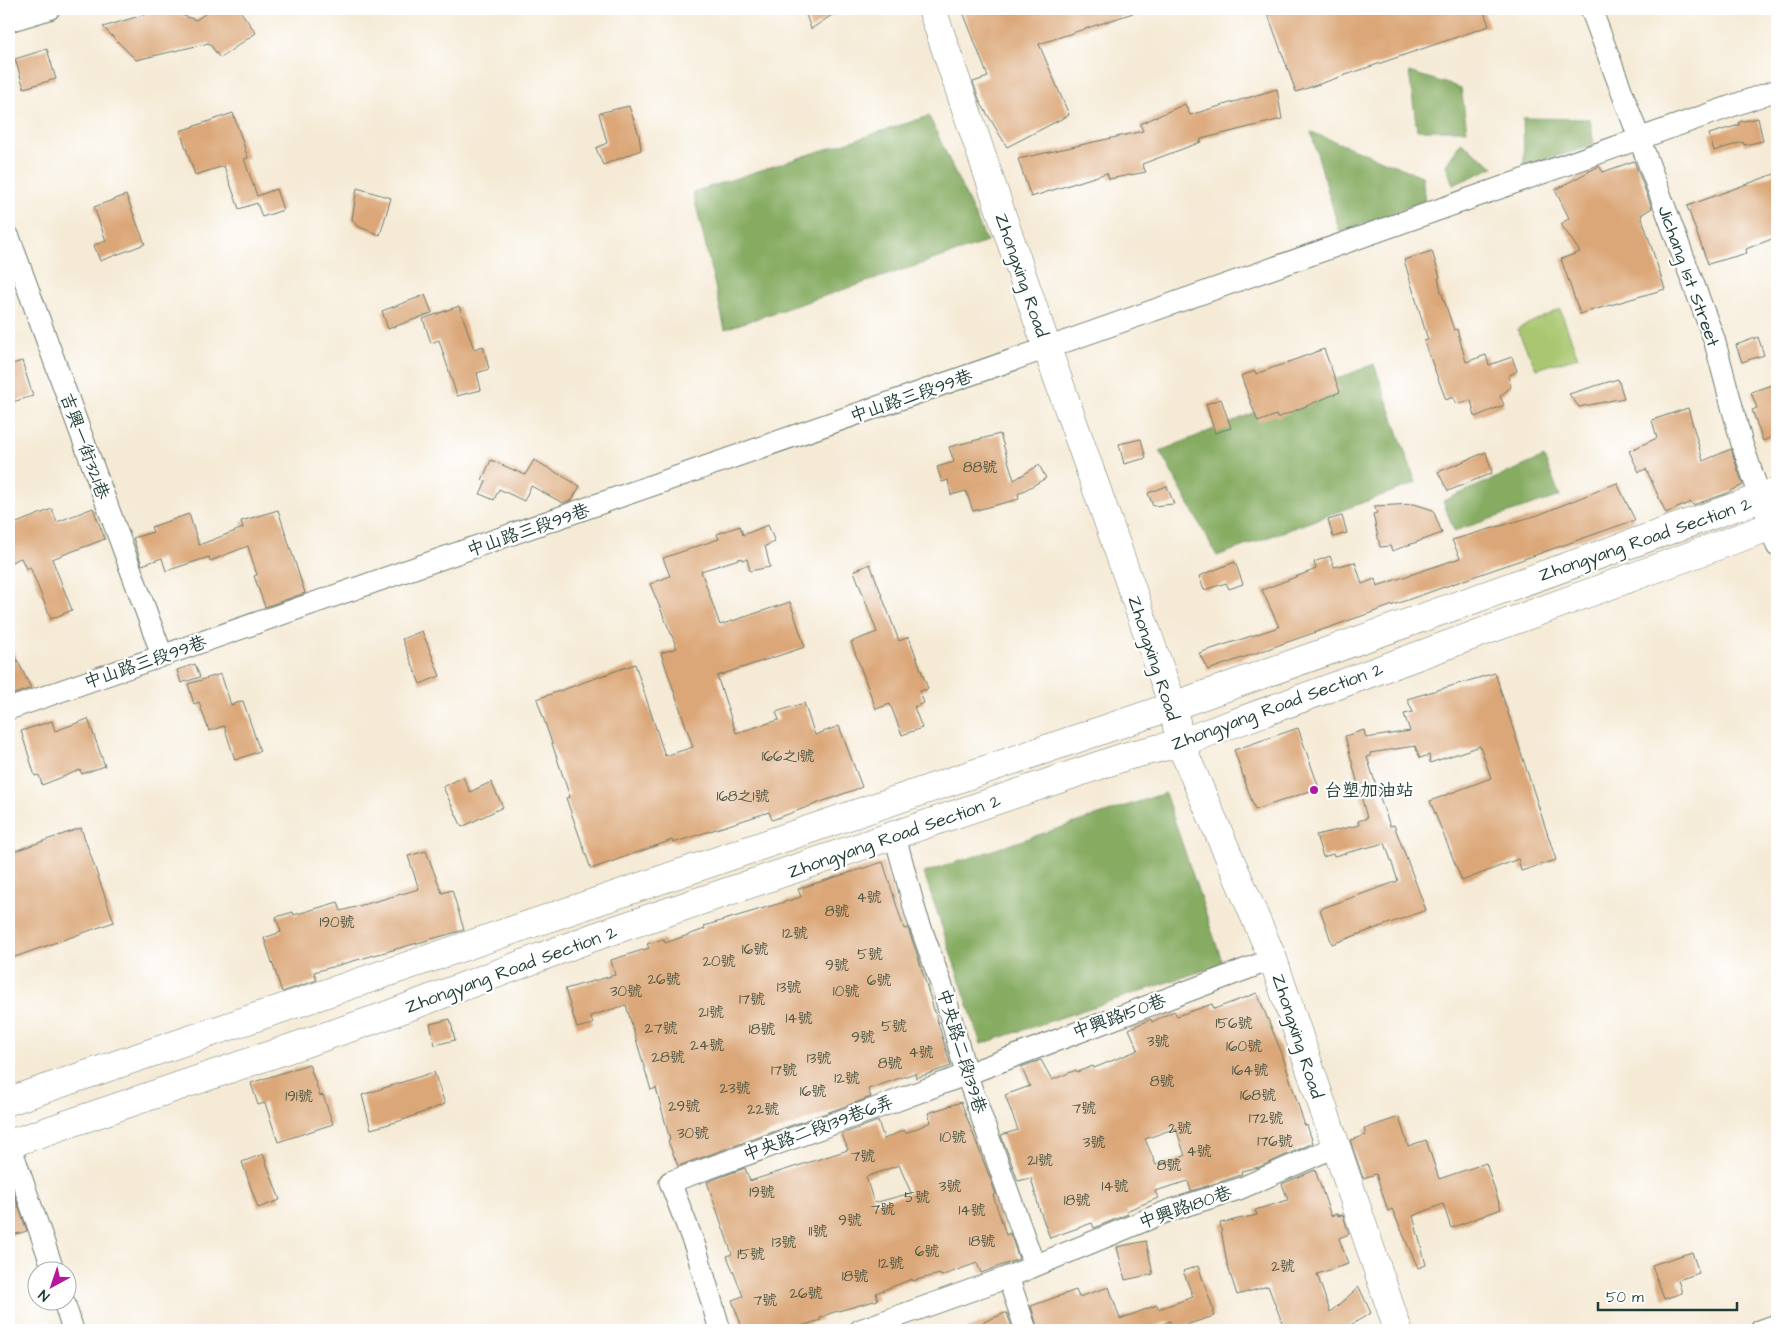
<svg xmlns="http://www.w3.org/2000/svg" width="1786" height="1339" viewBox="0 0 1786 1339" font-family="'Architects Daughter','LXGW WenKai TC',sans-serif">
<style>
.green{fill:#a9c76f;stroke:#648252}
.forest{fill:#86ac62;stroke:#52744b}
.building{fill:#dba778;fill-rule:evenodd}
.lines{fill:none;stroke-linecap:round;stroke-linejoin:round}
.street-casing{stroke:#6a7a6c;stroke-width:23}
.secondary-casing{stroke:#6a7a6c;stroke-width:29}
.street{stroke:#fff;stroke-width:21}
.secondary{stroke:#fff;stroke-width:28}
.poi-dot{fill:#b5179e;stroke:#fff;stroke-width:2}
.labels{text-anchor:middle;stroke-width:4.5;stroke-linejoin:round;paint-order:stroke}
.number-label{font-size:15px;fill:#4e5845}
.street-label{font-size:18px;fill:#1f3d34;stroke:#fff}
.poi-label{font-size:18px;fill:#1f3d34;stroke:#fff;text-anchor:start}
</style>
<rect width="100%" height="100%" fill="#fff"/>
<filter id="ink" filterUnits="userSpaceOnUse"><feTurbulence type="fractalNoise" baseFrequency=".02" numOctaves="2"/><feDisplacementMap in="SourceGraphic" scale="10" xChannelSelector="R" yChannelSelector="G"/><feConvolveMatrix kernelMatrix="1 2 1 2 8 2 1 2 1" color-interpolation-filters="sRGB"/></filter>
<filter id="wash" filterUnits="userSpaceOnUse"><feTurbulence type="fractalNoise" baseFrequency=".0096" numOctaves="4" result="noise"/><feDisplacementMap in="SourceGraphic" scale="20" xChannelSelector="R" yChannelSelector="G"/><feGaussianBlur stdDeviation="1.12" result="paint"/><feColorMatrix in="noise" values="0 0 0 0 0 0 0 0 0 0 0 0 0 0 0 0 0 1.4 0 .05"/><feComposite in="paint" operator="in"/></filter>
<g filter="url(#wash)">
<rect width="100%" height="100%" fill="#f5ead5"/>
<!-- green -->
<path class="green" d="M1560,309L1578,357L1536,369L1517,329Z"/>
<!-- forest -->
<g class="forest">
<path d="M1409,72L1461,88L1467,130H1417Z"/>
<path d="M929,116L987,242L725,329L693,192Z"/>
<path d="M1523,118L1590,119L1594,146L1524,165Z"/>
<path d="M1311,132L1422,176L1425,201L1340,233Z"/>
<path d="M1461,142L1494,167L1453,185L1446,165Z"/>
<path d="M1374,364L1416,483L1217,556L1160,451Z"/>
<path d="M1544,457L1560,496L1454,531L1443,501Z"/>
<path d="M1165,793L1223,964L981,1044L924,873Z"/>
</g>
<g id="blocks">
<!-- building -->
<g class="building">
<path d="M163,9L196,20L212,9H239L256,33L220,58L209,43L136,60L103,27Z"/>
<path d="M804,9H841L811,29Z"/>
<path d="M962,9H1133V13L1039,44L1069,115L1007,147L980,102L973,82L988,77Z"/>
<path d="M1266,9H1483L1489,26L1296,92Z"/>
<path d="M47,49L56,79L24,88L15,59Z"/>
<path d="M1277,89L1282,119L1201,139V142L1142,164L1146,172L1109,179L1107,173L1031,197L1018,159L1143,131L1140,124L1185,104L1190,115Z"/>
<path d="M629,106L639,135L641,150L603,165L596,148L607,143L599,113Z"/>
<path d="M233,113L248,158L244,159L257,196L276,189L283,210L262,217L257,203L239,209L224,166L195,175L180,131Z"/>
<path d="M1758,118L1763,141L1744,145L1743,142L1714,151L1709,134L1739,125V122Z"/>
<path d="M1634,161L1652,208L1641,215L1665,289L1580,314L1561,259L1580,252L1561,224L1569,218L1555,190L1599,166L1603,172Z"/>
<path d="M1777,173V237L1746,249L1747,253L1708,264L1687,206Z"/>
<path d="M357,188L391,198L380,235L357,226L352,219Z"/>
<path d="M126,195L145,244L100,261L94,245L106,241L94,207Z"/>
<path d="M1432,251L1440,277L1438,278L1441,291L1454,330L1457,329L1466,362L1486,355L1489,365L1512,357L1517,371L1508,376L1511,387L1500,396L1504,405L1475,417L1471,400L1456,404L1453,397L1446,400L1424,341L1428,340L1404,260Z"/>
<path d="M425,295L432,313L388,329L382,311Z"/>
<path d="M459,306L474,349L483,346L489,369L477,373L481,390L457,396L439,340L431,343L423,319Z"/>
<path d="M1758,337L1764,355L1742,362L1736,345Z"/>
<path d="M1324,349L1340,392L1277,418L1276,415L1258,422L1241,376L1255,371L1256,374Z"/>
<path d="M22,361L33,396L9,403V365Z"/>
<path d="M1618,379L1624,398L1579,407L1569,394Z"/>
<path d="M1777,383V435L1763,441L1752,410L1757,408L1751,392Z"/>
<path d="M1221,399L1231,428L1215,433L1206,404Z"/>
<path d="M1688,408L1703,461L1731,449L1743,485L1725,494L1693,505L1691,502L1666,513L1646,469L1639,472L1629,451L1657,438L1652,420Z"/>
<path d="M1000,434L1014,480L1039,465L1046,478L1018,494L1019,499L973,511L966,491L951,495L948,480L942,482L937,467L954,462L949,447Z"/>
<path d="M1141,439L1146,458L1124,464L1119,444Z"/>
<path d="M1486,452L1492,473L1448,491L1438,472Z"/>
<path d="M491,460L525,475L534,460L580,486L572,500L563,503L531,486L524,501L499,489L494,500L480,494L486,481L482,480Z"/>
<path d="M1617,483L1635,520L1208,670L1199,653L1279,627L1262,590L1316,569L1314,562L1330,556L1334,567L1355,562L1362,584L1375,579L1377,586L1460,558L1452,540L1538,515Z"/>
<path d="M1167,486L1174,504L1153,506L1148,493Z"/>
<path d="M1414,504L1433,510L1442,533L1392,551L1390,546L1380,547L1373,514L1377,513L1374,506Z"/>
<path d="M93,508L105,539L52,559L72,610L51,619L30,567L26,569L21,558L9,563V526L52,509L57,522Z"/>
<path d="M278,510L305,593L265,607L254,576L257,575L248,546L210,561L209,557L166,571L162,558L142,565L133,538L153,532L151,527L189,514L199,545L243,528L241,521Z"/>
<path d="M1342,516L1347,533L1333,537L1328,520Z"/>
<path d="M768,525L775,542L765,546L770,567L750,571L747,559L742,560V558L701,571L720,625L790,602L805,647L717,676L736,733L779,720L776,712L804,703L815,735L839,726L862,787L772,820L769,812L673,843L672,840L591,869L566,798L570,797L537,699L635,664L665,756L693,747L661,653L677,648L650,584L670,576L663,558L719,539L717,534L740,526L743,535Z"/>
<path d="M1235,562L1243,584L1229,589L1226,583L1204,590L1199,576Z"/>
<path d="M870,564L899,641L909,637L928,689L920,691L924,703L914,707L922,728L902,735L890,704L876,709L851,642L877,632L854,571Z"/>
<path d="M422,631L440,676L420,684L402,639Z"/>
<path d="M9,643L31,688L9,696Z"/>
<path d="M195,664L200,677L181,683L177,670Z"/>
<path d="M1495,673L1556,860L1521,871L1518,859L1462,881L1430,801L1491,778L1480,746L1430,763L1429,755L1420,758L1415,746L1370,753L1371,756L1367,757L1382,804L1390,826L1394,825L1426,910L1332,944L1320,909L1398,881L1385,843L1334,856L1333,854L1323,857L1316,835L1359,825L1358,821L1367,818L1345,736L1364,730L1366,738L1410,731L1404,714L1413,712L1407,699Z"/>
<path d="M221,674L231,705L243,701L260,751L235,760L224,726L209,731L199,702L194,704L188,684Z"/>
<path d="M88,719L105,766L82,774L80,770L42,785L39,775L35,776L21,731L52,721L55,731Z"/>
<path d="M1298,728L1319,788L1255,810L1234,750Z"/>
<path d="M463,777L470,792L491,782L503,807L462,827L443,787Z"/>
<path d="M81,828L114,922L9,959V853Z"/>
<path d="M426,851L442,893L452,890L464,930L314,972L317,980L282,992L264,938L281,932L276,917L293,912L294,915L338,902L341,911L419,889L408,856Z"/>
<path d="M883,862L904,929L908,928L918,957L951,1066L916,1078L915,1073L868,1089L871,1097L678,1166L668,1141L670,1140L656,1088L651,1090L626,1005L590,1016L593,1024L577,1028L565,989L615,975L611,960L649,948L647,944L664,939L665,943L705,929L704,926L801,897L798,889Z"/>
<path d="M1257,993L1281,1051L1305,1126L1307,1125L1313,1143L1259,1167L1241,1171L1242,1174L1235,1177L1191,1191L1188,1181L1155,1191L1158,1198L1126,1211L1128,1214L1094,1228L1092,1223L1050,1238L1039,1208L1031,1178L1018,1181L1001,1135L1018,1130L1005,1095L1030,1086L1021,1067L1041,1060L1052,1080L1076,1070L1077,1072L1093,1066L1094,1068L1136,1051L1138,1049L1129,1029L1151,1019L1152,1022L1174,1011L1177,1016L1212,1004L1214,1009ZM1176,1128L1185,1156L1156,1165L1145,1139Z"/>
<path d="M450,1019L455,1040L435,1045L430,1024Z"/>
<path d="M309,1064L320,1096L323,1095L333,1124L278,1142L265,1103L258,1105L251,1083Z"/>
<path d="M434,1072L445,1104L403,1120L371,1129L362,1095Z"/>
<path d="M961,1102L996,1194L993,1195L1006,1235L1010,1233L1019,1259L981,1273L977,1263L941,1276L940,1274L912,1281V1279L876,1293L878,1300L831,1313L820,1318L821,1320L798,1327L799,1330H743L732,1300L743,1296L727,1256L732,1254L707,1182L745,1168L750,1181L848,1150L842,1134L878,1121L884,1139L904,1130L906,1133L931,1122L928,1113ZM899,1165L911,1193L874,1203L866,1177Z"/>
<path d="M1399,1117L1408,1146L1426,1140L1439,1179L1486,1163L1501,1209L1451,1228L1443,1204L1413,1216L1426,1265L1418,1268L1392,1209L1388,1211L1376,1174L1363,1178L1350,1140L1366,1135L1364,1129Z"/>
<path d="M263,1154L280,1200L258,1208L242,1162Z"/>
<path d="M1315,1170L1331,1216L1337,1214L1338,1216L1343,1215L1349,1234L1339,1238L1348,1264L1317,1274L1330,1312L1359,1287L1371,1313L1342,1330H1285L1268,1286L1237,1295L1227,1264L1220,1223L1257,1215L1255,1210L1288,1200L1282,1184Z"/>
<path d="M9,1179L27,1231L9,1236Z"/>
<path d="M1146,1241L1153,1274L1125,1280L1117,1247Z"/>
<path d="M1692,1252L1699,1273L1678,1280L1682,1293L1664,1299L1652,1265Z"/>
<path d="M1198,1266L1214,1311L1212,1312L1214,1316L1173,1329L1170,1321L1145,1330H1038L1031,1306L1076,1290L1079,1297L1109,1287L1120,1319L1157,1305L1158,1309L1193,1297L1183,1271Z"/>
<path d="M1005,1313H1007L1013,1330H965Z"/>
</g>
</g>
</g>
<g filter="url(#ink)">
<use href="#blocks" fill-opacity="0" stroke="#6a7a6c" stroke-width="1"/>
<g class="lines">
<!-- street casing -->
<g class="street-casing">
<g id="street">
<path d="M1591,9L1714,339L1742,444L1777,546"/>
<path d="M9,21L49,9"/>
<path d="M9,237L162,655"/>
<path d="M9,709L1047,348L1777,90"/>
<path d="M895,836L916,914L944,992L966,1073L1034,1265"/>
<path d="M9,1142L54,1272"/>
<path d="M1008,1277L1026,1330"/>
<path d="M64,1302L73,1330"/>
<path d="M720,1330L696,1249L670,1182L874,1109L1273,959"/>
<path d="M860,1330L1008,1277L1168,1211L1239,1189L1335,1147"/>
<path d="M1761,1330L1777,1325"/>
</g>
</g>
<!-- secondary casing -->
<g class="secondary-casing">
<g id="secondary">
<path d="M932,9L1047,348L1173,706L1180,743L1273,959L1398,1330"/>
<path d="M9,1101L1173,706L1777,492"/>
<path d="M9,1144L382,1017L594,937L1127,756L1180,743L1777,524"/>
</g>
</g>
<!-- street -->
<use href="#street" class="street"/>
<!-- secondary -->
<use href="#secondary" class="secondary"/>
</g>
</g>
<!-- markers -->
<circle class="poi-dot" cx="1314" cy="790" r="5"/>
<g class="labels">
<!-- number labels -->
<g class="number-label">
<text x="980" y="472">88號</text>
<text x="788" y="761">166之1號</text>
<text x="743" y="801">168之1號</text>
<text x="869" y="902">4號</text>
<text x="837" y="916">8號</text>
<text x="337" y="927">190號</text>
<text x="795" y="938">12號</text>
<text x="755" y="954">16號</text>
<text x="870" y="959">5號</text>
<text x="719" y="966">20號</text>
<text x="837" y="970">9號</text>
<text x="664" y="984">26號</text>
<text x="879" y="985">6號</text>
<text x="789" y="992">13號</text>
<text x="626" y="996">30號</text>
<text x="846" y="996">10號</text>
<text x="752" y="1004">17號</text>
<text x="711" y="1017">21號</text>
<text x="799" y="1023">14號</text>
<text x="1234" y="1028">156號</text>
<text x="894" y="1031">5號</text>
<text x="661" y="1033">27號</text>
<text x="762" y="1034">18號</text>
<text x="863" y="1042">9號</text>
<text x="1158" y="1046">3號</text>
<text x="707" y="1050">24號</text>
<text x="1244" y="1051">160號</text>
<text x="921" y="1057">4號</text>
<text x="668" y="1062">28號</text>
<text x="819" y="1063">13號</text>
<text x="890" y="1068">8號</text>
<text x="784" y="1075">17號</text>
<text x="1250" y="1075">164號</text>
<text x="847" y="1083">12號</text>
<text x="1162" y="1086">8號</text>
<text x="735" y="1093">23號</text>
<text x="813" y="1096">16號</text>
<text x="1258" y="1100">168號</text>
<text x="299" y="1101">191號</text>
<text x="684" y="1111">29號</text>
<text x="1084" y="1113">7號</text>
<text x="763" y="1114">22號</text>
<text x="1266" y="1123">172號</text>
<text x="1180" y="1133">2號</text>
<text x="693" y="1138">30號</text>
<text x="953" y="1142">10號</text>
<text x="1275" y="1146">176號</text>
<text x="1094" y="1147">3號</text>
<text x="1199" y="1156">4號</text>
<text x="863" y="1161">7號</text>
<text x="1040" y="1165">21號</text>
<text x="1169" y="1170">8號</text>
<text x="950" y="1191">3號</text>
<text x="1115" y="1191">14號</text>
<text x="762" y="1197">19號</text>
<text x="917" y="1202">5號</text>
<text x="1077" y="1205">18號</text>
<text x="883" y="1214">7號</text>
<text x="972" y="1215">14號</text>
<text x="850" y="1225">9號</text>
<text x="818" y="1236">11號</text>
<text x="982" y="1246">18號</text>
<text x="784" y="1247">13號</text>
<text x="927" y="1256">6號</text>
<text x="751" y="1259">15號</text>
<text x="891" y="1268">12號</text>
<text x="1283" y="1271">2號</text>
<text x="855" y="1281">18號</text>
<text x="806" y="1298">26號</text>
<text x="765" y="1305">7號</text>
</g>
<!-- street labels -->
<g class="street-label">
<text transform="translate(1022 275) rotate(71)" y="6">Zhongxing Road</text>
<text transform="translate(1689 276) rotate(70)" y="6">Jichang 1st Street</text>
<text transform="translate(911 396) rotate(-19)" y="6">中山路三段99巷</text>
<text transform="translate(85 446) rotate(70)" y="6">吉興一街321巷</text>
<text transform="translate(528 530) rotate(-19)" y="6">中山路三段99巷</text>
<text transform="translate(1645 539) rotate(-19)" y="6">Zhongyang Road Section 2</text>
<text transform="translate(1154 658) rotate(72)" y="6">Zhongxing Road</text>
<text transform="translate(145 662) rotate(-19)" y="6">中山路三段99巷</text>
<text transform="translate(1277 706) rotate(-20)" y="6">Zhongyang Road Section 2</text>
<text transform="translate(894 836) rotate(-19)" y="6">Zhongyang Road Section 2</text>
<text transform="translate(511 969) rotate(-20)" y="6">Zhongyang Road Section 2</text>
<text transform="translate(1119 1016) rotate(-20)" y="6">中興路150巷</text>
<text transform="translate(1298 1036) rotate(72)" y="6">Zhongxing Road</text>
<text transform="translate(962 1051) rotate(73)" y="6">中央路二段139巷</text>
<text transform="translate(818 1128) rotate(-20)" y="6">中央路二段139巷6弄</text>
<text transform="translate(1185 1207) rotate(-19)" y="6">中興路180巷</text>
</g>
<!-- poi labels -->
<g class="poi-label">
<text x="1324" y="796">台塑加油站</text>
</g>
</g>
<!-- margin -->
<rect width="1786" height="1339" fill="none" stroke="#fff" stroke-width="30"/>
<!-- north arrow -->
<g transform="translate(52 1286) rotate(220)"><circle r="24" fill="#ffffff" stroke="#a5b1ae"/>
<path d="M0-4L9 19L0 12L-9 19Z" fill="#b5179e"/>
<text y="-8" font-size="14" font-weight="bold" text-anchor="middle" fill="#1f3d34">N</text>
</g>
<!-- scale -->
<path d="M1598 1302v8h139v-8" fill="none" stroke="#1f3d34" stroke-width="2.5"/>
<text x="1606" y="1302" font-size="15" fill="#1f3d34" stroke="#ffffff" stroke-width="4" paint-order="stroke">50 m</text>
</svg>
